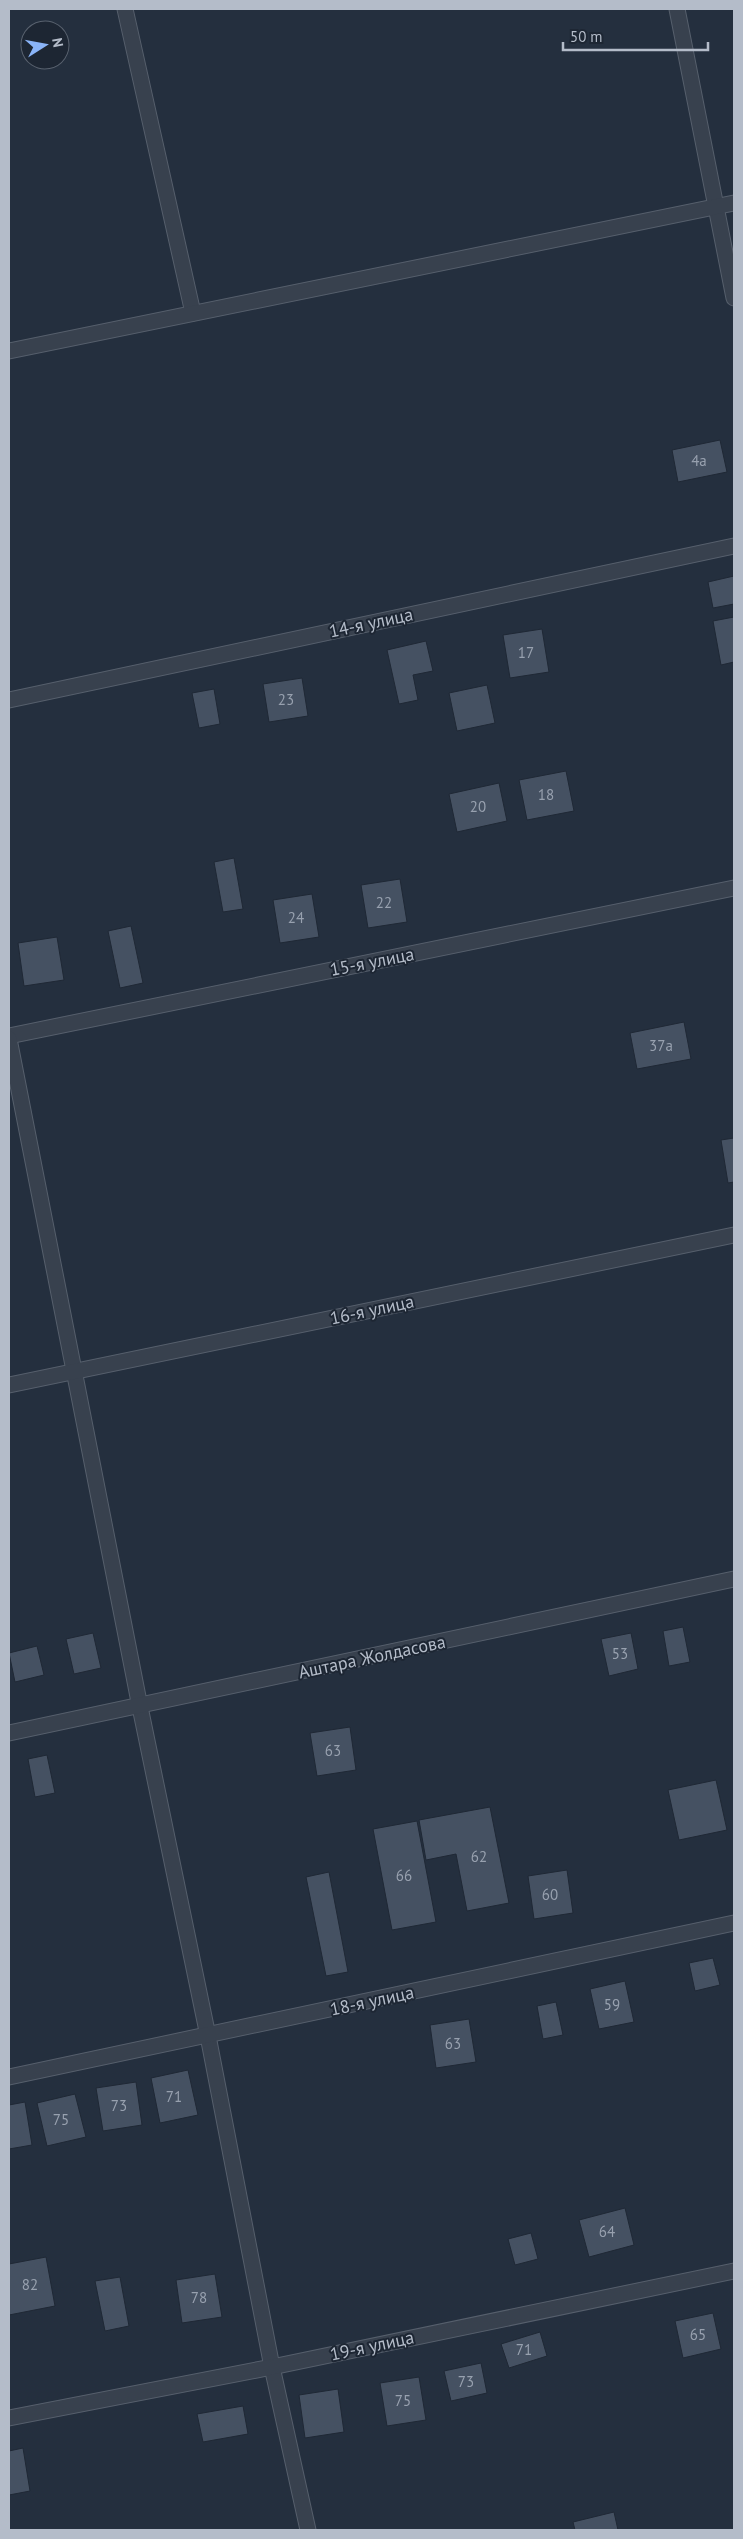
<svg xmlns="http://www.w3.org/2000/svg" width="743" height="2539" viewBox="0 0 743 2539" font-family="'PT Sans',sans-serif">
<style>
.building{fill:#455162;stroke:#1f2835}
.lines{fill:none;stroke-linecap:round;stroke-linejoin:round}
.minor-casing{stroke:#565f6c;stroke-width:17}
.minor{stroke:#38414e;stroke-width:15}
.labels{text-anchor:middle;stroke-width:4;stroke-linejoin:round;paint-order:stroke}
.number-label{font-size:15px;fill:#98a1af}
.street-label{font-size:18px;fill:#b4bcc9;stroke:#1d2633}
</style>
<rect width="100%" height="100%" fill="#242f3e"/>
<!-- building -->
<g class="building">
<path d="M720,440L727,472L678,482L672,450Z"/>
<path d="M734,576V604L713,608L708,582Z"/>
<path d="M734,617V662L721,665L713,621Z"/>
<path d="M542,629L549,672L510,678L503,635Z"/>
<path d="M426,641L433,671L413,675L418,700L399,704L387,650Z"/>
<path d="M302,678L308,716L269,722L263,684Z"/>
<path d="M487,685L495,723L457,731L449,693Z"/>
<path d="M214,689L220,724L199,728L192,693Z"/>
<path d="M566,771L574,811L527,820L519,780Z"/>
<path d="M499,783L507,821L457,832L449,794Z"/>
<path d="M234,858L243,909L223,912L214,862Z"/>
<path d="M400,879L407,922L368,928L361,885Z"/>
<path d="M312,894L319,937L280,943L273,900Z"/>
<path d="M131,926L143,983L120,988L108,931Z"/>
<path d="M57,937L64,980L24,986L18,943Z"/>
<path d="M684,1022L691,1059L637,1069L630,1033Z"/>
<path d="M734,1138V1182L728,1183L721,1140Z"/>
<path d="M683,1627L690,1662L669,1666L663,1631Z"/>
<path d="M93,1633L101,1668L74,1674L66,1639Z"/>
<path d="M631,1633L638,1669L609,1676L601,1639Z"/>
<path d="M37,1646L44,1675L15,1682L9,1653Z"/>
<path d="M350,1727L356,1770L317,1776L310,1733Z"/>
<path d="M47,1755L55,1793L35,1797L28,1759Z"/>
<path d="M716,1780L727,1830L679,1840L668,1790Z"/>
<path d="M490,1807L509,1903L467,1911L456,1854L426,1860L419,1820Z"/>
<path d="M417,1821L436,1922L392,1930L373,1829Z"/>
<path d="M567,1870L573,1913L534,1919L528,1876Z"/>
<path d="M329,1872L348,1972L326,1976L306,1877Z"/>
<path d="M713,1958L720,1985L695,1991L689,1963Z"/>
<path d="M625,1981L634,2022L599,2029L590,1989Z"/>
<path d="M556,2002L563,2035L543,2039L537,2006Z"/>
<path d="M469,2019L476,2062L436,2068L430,2025Z"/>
<path d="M188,2070L198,2115L160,2123L151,2078Z"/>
<path d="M136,2082L142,2125L103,2131L96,2088Z"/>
<path d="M75,2094L86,2137L47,2146L37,2103Z"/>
<path d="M25,2102L32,2145L9,2149V2105Z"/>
<path d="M625,2208L634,2245L589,2257L579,2220Z"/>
<path d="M531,2233L538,2259L515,2265L508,2239Z"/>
<path d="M46,2257L55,2306L9,2315V2264Z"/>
<path d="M215,2274L222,2317L182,2323L176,2280Z"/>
<path d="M120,2277L129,2326L105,2331L95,2281Z"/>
<path d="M713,2313L721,2349L683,2358L675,2321Z"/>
<path d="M540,2332L547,2356L509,2368L501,2344Z"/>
<path d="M481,2363L487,2393L451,2401L444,2371Z"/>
<path d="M419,2377L426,2420L387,2426L380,2383Z"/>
<path d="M338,2389L344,2432L305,2438L299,2395Z"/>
<path d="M243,2406L248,2434L203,2442L197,2414Z"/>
<path d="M23,2448L30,2491L9,2495V2451Z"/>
<path d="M614,2512L618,2530H575L573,2522Z"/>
</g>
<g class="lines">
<!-- minor casing -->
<g class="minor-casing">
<g id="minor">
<path d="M125,9L193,313"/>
<path d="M677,9L734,298"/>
<path d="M9,351L734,203"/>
<path d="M9,700L734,546"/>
<path d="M9,1036L734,888"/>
<path d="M9,1039L140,1707L208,2036L272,2367L308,2530"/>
<path d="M9,1385L734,1235"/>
<path d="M9,1733L734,1579"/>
<path d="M9,2077L734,1923"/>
<path d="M9,2418L272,2367L734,2271"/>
</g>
</g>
<!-- minor -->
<use href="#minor" class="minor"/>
</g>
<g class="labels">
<!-- number labels -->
<g class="number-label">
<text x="699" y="466">4а</text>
<text x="526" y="658">17</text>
<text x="286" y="705">23</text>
<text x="546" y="800">18</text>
<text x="478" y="812">20</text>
<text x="384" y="908">22</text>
<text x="296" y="923">24</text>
<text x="661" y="1051">37а</text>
<text x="620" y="1659">53</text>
<text x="333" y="1756">63</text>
<text x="479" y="1862">62</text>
<text x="404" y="1881">66</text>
<text x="550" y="1900">60</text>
<text x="612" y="2010">59</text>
<text x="453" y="2049">63</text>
<text x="174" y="2102">71</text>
<text x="119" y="2111">73</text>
<text x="61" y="2125">75</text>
<text x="607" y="2237">64</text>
<text x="30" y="2290">82</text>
<text x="199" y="2303">78</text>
<text x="698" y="2340">65</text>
<text x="524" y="2355">71</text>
<text x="466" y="2387">73</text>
<text x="403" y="2406">75</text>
</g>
<!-- street labels -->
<g class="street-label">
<text transform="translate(371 623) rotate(-12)" y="6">14-я улица</text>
<text transform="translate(372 962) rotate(-11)" y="6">15-я улица</text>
<text transform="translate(372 1310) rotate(-12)" y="6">16-я улица</text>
<text transform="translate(372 1657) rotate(-12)" y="6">Аштара Жолдасова</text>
<text transform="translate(372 2001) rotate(-12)" y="6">18-я улица</text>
<text transform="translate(372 2346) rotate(-12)" y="6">19-я улица</text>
</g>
</g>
<!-- border -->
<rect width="743" height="2539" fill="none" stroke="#b4bcc9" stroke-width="20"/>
<!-- north arrow -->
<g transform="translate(45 45) rotate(79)"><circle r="24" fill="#1d2633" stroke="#59626f"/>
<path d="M0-4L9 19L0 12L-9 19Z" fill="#8ab4f8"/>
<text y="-8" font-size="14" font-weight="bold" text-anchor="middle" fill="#b4bcc9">N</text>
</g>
<!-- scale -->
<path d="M563 42v8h145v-8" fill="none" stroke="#b4bcc9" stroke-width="2.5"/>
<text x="570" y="42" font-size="15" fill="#b4bcc9" stroke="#1d2633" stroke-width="4" paint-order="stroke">50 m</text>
</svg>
